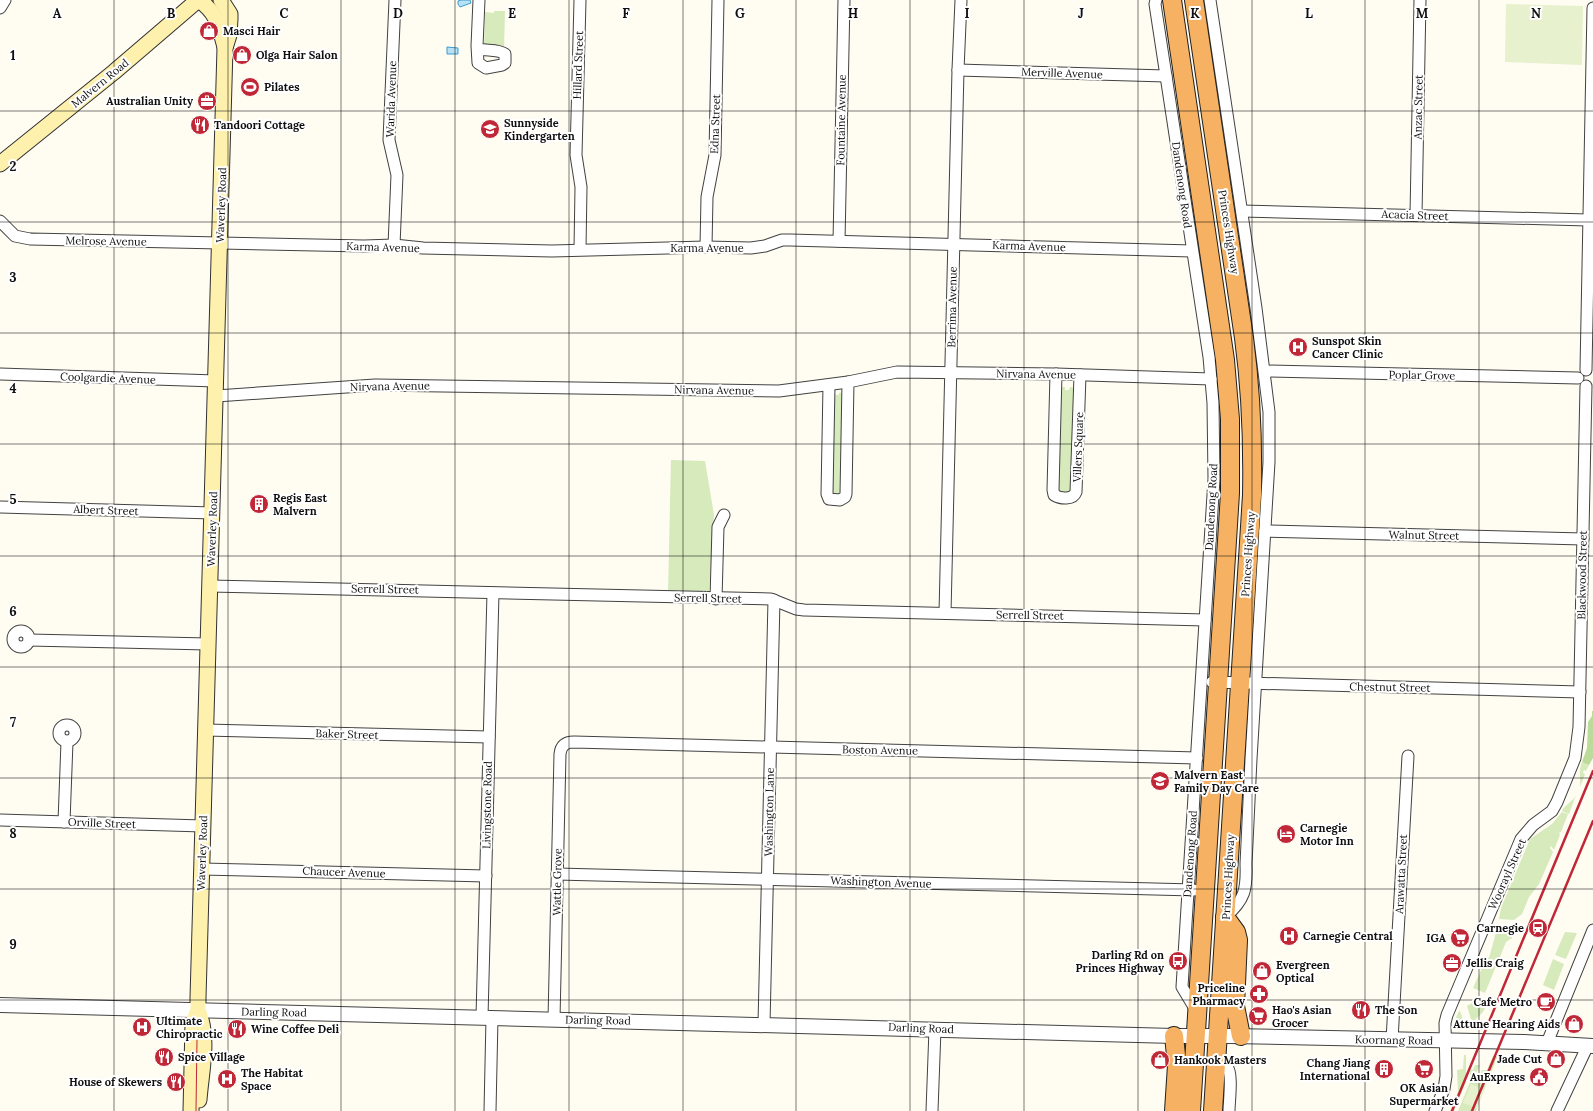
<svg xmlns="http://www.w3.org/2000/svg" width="1593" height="1111" viewBox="0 0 1593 1111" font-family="Lora,serif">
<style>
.green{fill:#d6eabb}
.forest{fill:#bbdb9a}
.pitch{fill:#e7f1cd}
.water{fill:#b7e2f6;stroke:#3e9ccd}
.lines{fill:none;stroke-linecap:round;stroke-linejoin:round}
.minor-casing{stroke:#424242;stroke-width:13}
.tertiary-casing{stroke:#424242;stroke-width:16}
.secondary-casing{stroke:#313131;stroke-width:17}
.trunk-casing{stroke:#202020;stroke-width:20}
.minor{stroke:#fff;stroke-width:11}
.tertiary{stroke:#fff;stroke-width:14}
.secondary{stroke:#fef1ae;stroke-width:15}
.trunk{stroke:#f6b262;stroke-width:18}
.tram{stroke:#c02737;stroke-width:1}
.rail{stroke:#c02737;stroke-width:2.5}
.grid{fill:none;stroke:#0f0f0f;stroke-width:1;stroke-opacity:0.55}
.labels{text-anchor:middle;stroke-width:4;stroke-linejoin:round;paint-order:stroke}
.poi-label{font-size:11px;font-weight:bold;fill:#0f0f0f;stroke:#fff;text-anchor:start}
.street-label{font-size:11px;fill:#0f0f0f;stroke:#fff}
.grid-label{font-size:13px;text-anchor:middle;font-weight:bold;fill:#0f0f0f;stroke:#fff;stroke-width:4;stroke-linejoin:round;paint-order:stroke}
</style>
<rect width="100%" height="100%" fill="#fffcf2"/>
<!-- green -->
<g class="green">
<path d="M494,11H505L504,48L484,47L485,12L494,13Z"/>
<path d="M1059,387H1065V390H1069L1070,387L1076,388L1074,486L1070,492C1065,494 1061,494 1058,489Z"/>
<path d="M844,392L842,494L833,497L830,491L833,394L839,395V393Z"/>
<path d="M671,460L705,461L714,515L709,595L668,593Z"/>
<path d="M1582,762L1589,765L1586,771L1584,770L1583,773L1585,774L1580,787C1581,780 1578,771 1582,762Z"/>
<path d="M1576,795L1569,814L1562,811C1565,804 1573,802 1576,795Z"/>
<path d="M1562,812L1568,814L1561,832L1559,833L1560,835L1554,850L1551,846L1550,848L1553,852L1539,884L1529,897L1522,914L1514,920L1499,919L1501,908L1530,839L1552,824Z"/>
<path d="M1502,926L1516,928L1512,938L1506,942L1485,993L1473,988L1487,957L1489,958L1497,929Z"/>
<path d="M1565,932L1577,933L1566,959L1555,955Z"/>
<path d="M1553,959L1564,964L1554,990L1543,985Z"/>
<path d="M1474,1002L1485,1008L1483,1012L1474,1021L1471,1019L1467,1006Z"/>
<path d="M1459,1011H1460L1464,1023L1455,1025L1454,1022Z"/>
<path d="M1464,1055H1466V1082L1454,1111H1450L1458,1092L1457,1070L1463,1069Z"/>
<path d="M1493,1056H1498L1488,1080H1482L1486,1085L1476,1111H1458L1470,1082H1477L1482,1070H1487Z"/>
<path d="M1475,1065H1480L1475,1076H1470V1070H1473Z"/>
</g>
<!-- forest -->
<path class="forest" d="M1592,711H1593V758L1589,765L1582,762L1587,748L1588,722L1592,716Z"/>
<!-- pitch -->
<g class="pitch">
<path d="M1506,4L1583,6L1582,65L1505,62Z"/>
<path d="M1471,1084L1484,1090L1477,1108L1463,1103Z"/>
</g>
<!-- water -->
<g class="water">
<path d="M461,0H470L471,3L460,7L458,4V1Z"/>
<path d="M447,47L458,48V54H447Z"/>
</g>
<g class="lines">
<!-- minor casing -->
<g class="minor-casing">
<g id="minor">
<path d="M580,0L576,155L581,187L580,249"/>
<path d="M1156,0L1155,4L1209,357L1213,403L1214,479L1182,987L1197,1012"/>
<path d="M1210,0L1256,308L1269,412V462L1251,759L1246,864C1247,889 1245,900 1225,917"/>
<path d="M0,8L5,0"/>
<path d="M477,46L479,49C487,51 498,49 505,54V63L502,65L486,68L478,63L477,46L479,0"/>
<path d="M958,70L1166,76"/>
<path d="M1242,211L1588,220"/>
<path d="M1416,215L1420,0"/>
<path d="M0,221L15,236L30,239L364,246L394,245L423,248L552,251L706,247L751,248L765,246L782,240H790L1192,251"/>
<path d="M839,241L844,0"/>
<path d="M394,245L397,175L389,140L395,0"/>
<path d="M706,247L707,197L715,155L718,0"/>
<path d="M1586,370L1593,8"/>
<path d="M1265,371L1578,378"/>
<path d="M0,374L216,381"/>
<path d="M1056,374L1053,490L1054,495C1061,499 1073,500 1076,492L1080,375"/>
<path d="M829,385L827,494L829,499L840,500L845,497L846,494L848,382"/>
<path d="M216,396L375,385L779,391L848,382L897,372L1056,374L1211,379"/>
<path d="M0,507L213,513"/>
<path d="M1265,531L1583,539"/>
<path d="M210,586L771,599L796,609L804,610L1205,620"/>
<path d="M716,599L718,527L724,515"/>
<path d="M945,613L958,70L961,0"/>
<circle cx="21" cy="639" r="8"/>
<path d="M29,640L208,644"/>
<path d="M1212,682L1580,692"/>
<circle cx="67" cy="733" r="8"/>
<path d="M206,730L489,737"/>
<path d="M0,820L203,826"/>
<path d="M64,822L67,742"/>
<path d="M202,869L486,876"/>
<path d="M557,874L1194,890"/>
<path d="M482,1017L493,593"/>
<path d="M554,1019L560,754C561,745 566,742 574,742L1197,758"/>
<path d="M764,1024L774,600"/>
<path d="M1392,1040L1408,756"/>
<path d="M1547,1043L1593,930"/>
<path d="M1216,1060C1219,1062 1224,1064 1227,1067C1233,1073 1229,1102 1229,1111"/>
<path d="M490,1111L492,1018"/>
<path d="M932,1111L935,1029"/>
<path d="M1435,1111L1444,1089L1446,1076L1445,1023L1447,1015L1521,839L1533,825L1552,811L1557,802L1575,758L1579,727L1586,386"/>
<path d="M1557,1111L1588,1045"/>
</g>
</g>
<!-- tertiary casing -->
<g class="tertiary-casing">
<path id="tertiary" d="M0,1005L1174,1036H1231L1524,1042L1593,1046"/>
</g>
<!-- secondary casing -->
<g class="secondary-casing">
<g id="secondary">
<path d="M199,0C218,14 219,26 225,47"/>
<path d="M0,164L114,72L198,0"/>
<path d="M199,1013C209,1041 201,1072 199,1100"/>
<path d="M191,1111L193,1023L198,1010V998L225,48L229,35L230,19V14L221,0"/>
</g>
</g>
<!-- trunk casing -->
<g class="trunk-casing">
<g id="trunk">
<path d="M1172,0L1225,360L1230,419V493L1191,1111"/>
<path d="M1194,0L1244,338C1251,390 1253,442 1252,495L1213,1111"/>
<path d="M1225,917L1236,932L1238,940L1235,1006L1241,1036"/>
<path d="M1174,1111L1177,1065L1174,1036"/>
</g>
</g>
<!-- minor -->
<use href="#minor" class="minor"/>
<!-- tertiary -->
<use href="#tertiary" class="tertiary"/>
<!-- secondary -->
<use href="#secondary" class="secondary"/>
<!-- trunk -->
<use href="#trunk" class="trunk"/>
<!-- tram -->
<path class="tram" d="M196,1111L197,1040"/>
<!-- rail -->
<g class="rail">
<path d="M1452,1111L1593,771"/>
<path d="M1472,1111L1593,821"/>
</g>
</g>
<!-- grid -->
<path class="grid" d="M114,0V1111M228,0V1111M341,0V1111M455,0V1111M569,0V1111M683,0V1111M796,0V1111M910,0V1111M1024,0V1111M1138,0V1111M1252,0V1111M1365,0V1111M1479,0V1111M0,111H1593M0,222H1593M0,333H1593M0,444H1593M0,556H1593M0,667H1593M0,778H1593M0,889H1593M0,1000H1593"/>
<!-- icons -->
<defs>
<g id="shop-disc" transform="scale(1)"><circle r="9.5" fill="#c02737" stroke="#fff"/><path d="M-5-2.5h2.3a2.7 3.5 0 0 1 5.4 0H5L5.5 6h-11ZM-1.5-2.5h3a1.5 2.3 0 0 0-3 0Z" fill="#fff"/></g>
<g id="stadium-disc" transform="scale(1)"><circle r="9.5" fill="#c02737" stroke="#fff"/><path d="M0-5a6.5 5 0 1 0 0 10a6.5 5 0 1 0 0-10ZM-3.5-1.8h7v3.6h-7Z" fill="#fff"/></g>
<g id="office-disc" transform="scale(1)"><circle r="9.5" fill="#c02737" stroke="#fff"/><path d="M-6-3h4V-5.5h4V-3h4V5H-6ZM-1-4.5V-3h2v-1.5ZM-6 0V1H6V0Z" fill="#fff"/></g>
<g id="restaurant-disc" transform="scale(1)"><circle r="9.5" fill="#c02737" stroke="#fff"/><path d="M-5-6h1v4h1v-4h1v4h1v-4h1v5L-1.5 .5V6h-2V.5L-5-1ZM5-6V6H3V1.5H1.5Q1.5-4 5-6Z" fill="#fff"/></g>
<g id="school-disc" transform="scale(1)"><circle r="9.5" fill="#c02737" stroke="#fff"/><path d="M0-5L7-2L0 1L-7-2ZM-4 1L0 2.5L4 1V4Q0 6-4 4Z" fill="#fff"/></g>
<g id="hospital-disc" transform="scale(1)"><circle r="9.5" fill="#c02737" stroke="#fff"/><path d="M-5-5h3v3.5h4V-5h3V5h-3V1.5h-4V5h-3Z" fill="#fff"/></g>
<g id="building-disc" transform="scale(1)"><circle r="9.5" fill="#c02737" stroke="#fff"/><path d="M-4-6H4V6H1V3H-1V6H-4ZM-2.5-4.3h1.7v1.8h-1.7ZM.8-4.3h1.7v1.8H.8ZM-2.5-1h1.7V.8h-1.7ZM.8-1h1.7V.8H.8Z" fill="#fff"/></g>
<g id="hotel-disc" transform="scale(1)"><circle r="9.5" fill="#c02737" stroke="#fff"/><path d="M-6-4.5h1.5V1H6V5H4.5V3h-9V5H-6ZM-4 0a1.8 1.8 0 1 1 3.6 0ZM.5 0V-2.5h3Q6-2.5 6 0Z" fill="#fff"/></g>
<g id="station-disc" transform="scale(1)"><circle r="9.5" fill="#c02737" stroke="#fff"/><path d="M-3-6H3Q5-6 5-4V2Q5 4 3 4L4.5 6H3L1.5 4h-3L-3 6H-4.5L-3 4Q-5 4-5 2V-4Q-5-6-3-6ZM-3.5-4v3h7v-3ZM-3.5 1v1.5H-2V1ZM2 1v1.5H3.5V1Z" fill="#fff"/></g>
<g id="supermarket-disc" transform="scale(1)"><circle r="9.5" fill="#c02737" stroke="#fff"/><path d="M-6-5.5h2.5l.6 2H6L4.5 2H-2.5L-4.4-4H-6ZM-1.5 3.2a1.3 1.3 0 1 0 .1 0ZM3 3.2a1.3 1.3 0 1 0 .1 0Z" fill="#fff"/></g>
<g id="bus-disc" transform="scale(1)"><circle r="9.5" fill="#c02737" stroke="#fff"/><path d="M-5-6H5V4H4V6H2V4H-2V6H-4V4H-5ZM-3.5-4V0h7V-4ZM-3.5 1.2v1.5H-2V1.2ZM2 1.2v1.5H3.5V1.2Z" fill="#fff"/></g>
<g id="pharmacy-disc" transform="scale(1)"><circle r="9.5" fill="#c02737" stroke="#fff"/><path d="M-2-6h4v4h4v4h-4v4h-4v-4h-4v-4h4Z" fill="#fff"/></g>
<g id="cafe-disc" transform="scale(1)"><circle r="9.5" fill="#c02737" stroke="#fff"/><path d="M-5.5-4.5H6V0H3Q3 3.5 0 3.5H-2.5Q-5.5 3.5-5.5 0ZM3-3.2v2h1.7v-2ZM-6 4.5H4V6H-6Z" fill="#fff"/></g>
<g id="civic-disc" transform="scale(1)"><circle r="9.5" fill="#c02737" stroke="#fff"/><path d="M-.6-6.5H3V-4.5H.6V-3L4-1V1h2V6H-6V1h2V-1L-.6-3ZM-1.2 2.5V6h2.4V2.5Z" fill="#fff"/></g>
</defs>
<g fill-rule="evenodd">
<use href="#shop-disc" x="209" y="31"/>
<use href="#shop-disc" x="242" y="55"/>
<use href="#stadium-disc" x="250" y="87"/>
<use href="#office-disc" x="207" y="101"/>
<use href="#restaurant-disc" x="200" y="125"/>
<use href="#school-disc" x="490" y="129"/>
<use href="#hospital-disc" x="1298" y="347"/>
<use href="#building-disc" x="259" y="504"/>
<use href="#school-disc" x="1160" y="781"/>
<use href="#hotel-disc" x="1286" y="834"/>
<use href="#station-disc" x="1538" y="928"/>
<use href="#hospital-disc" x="1289" y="936"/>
<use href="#supermarket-disc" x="1460" y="938"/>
<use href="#bus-disc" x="1178" y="961"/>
<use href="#office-disc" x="1452" y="963"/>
<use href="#shop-disc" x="1262" y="971"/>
<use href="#pharmacy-disc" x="1259" y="994"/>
<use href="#cafe-disc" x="1546" y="1002"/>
<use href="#restaurant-disc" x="1361" y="1010"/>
<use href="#supermarket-disc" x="1258" y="1016"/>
<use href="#shop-disc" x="1574" y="1024"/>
<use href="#hospital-disc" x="142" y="1027"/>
<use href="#restaurant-disc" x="237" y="1029"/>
<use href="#restaurant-disc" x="164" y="1057"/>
<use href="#shop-disc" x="1556" y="1059"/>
<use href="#shop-disc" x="1160" y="1060"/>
<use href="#building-disc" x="1384" y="1069"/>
<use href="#supermarket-disc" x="1424" y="1069"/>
<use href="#civic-disc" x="1539" y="1077"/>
<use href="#hospital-disc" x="227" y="1079"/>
<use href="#restaurant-disc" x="176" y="1082"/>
</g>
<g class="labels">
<!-- poi labels -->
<g class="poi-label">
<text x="223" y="35">Masci Hair</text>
<text x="256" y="59">Olga Hair Salon</text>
<text x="264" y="91">Pilates</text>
<text x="193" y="105" text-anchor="end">Australian Unity</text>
<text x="504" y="127">Sunnyside<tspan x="504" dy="13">Kindergarten</tspan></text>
<text x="214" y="129">Tandoori Cottage</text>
<text x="1312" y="345">Sunspot Skin<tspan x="1312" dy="13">Cancer Clinic</tspan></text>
<text x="273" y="502">Regis East<tspan x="273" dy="13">Malvern</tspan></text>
<text x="1174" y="779">Malvern East<tspan x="1174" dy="13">Family Day Care</tspan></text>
<text x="1300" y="832">Carnegie<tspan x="1300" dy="13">Motor Inn</tspan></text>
<text x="1524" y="932" text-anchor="end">Carnegie</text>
<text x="1303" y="940">Carnegie Central</text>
<text x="1446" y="942" text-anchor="end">IGA</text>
<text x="1164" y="959" text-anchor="end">Darling Rd on<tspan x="1164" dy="13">Princes Highway</tspan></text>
<text x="1466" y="967">Jellis Craig</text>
<text x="1276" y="969">Evergreen<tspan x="1276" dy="13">Optical</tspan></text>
<text x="1245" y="992" text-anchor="end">Priceline<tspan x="1245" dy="13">Pharmacy</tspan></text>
<text x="1532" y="1006" text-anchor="end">Cafe Metro</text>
<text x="1272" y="1014">Hao's Asian<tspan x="1272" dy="13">Grocer</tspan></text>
<text x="1375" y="1014">The Son</text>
<text x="156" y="1025">Ultimate<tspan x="156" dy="13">Chiropractic</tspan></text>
<text x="1560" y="1028" text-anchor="end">Attune Hearing Aids</text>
<text x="251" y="1033">Wine Coffee Deli</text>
<text x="178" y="1061">Spice Village</text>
<text x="1542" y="1063" text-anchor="end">Jade Cut</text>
<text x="1174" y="1064">Hankook Masters</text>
<text x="1370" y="1067" text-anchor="end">Chang Jiang<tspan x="1370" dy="13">International</tspan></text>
<text x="241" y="1077">The Habitat<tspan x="241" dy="13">Space</tspan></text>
<text x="1525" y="1081" text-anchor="end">AuExpress</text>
<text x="162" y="1086" text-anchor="end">House of Skewers</text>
<text x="1424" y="1092" text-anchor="middle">OK Asian<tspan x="1424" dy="13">Supermarket</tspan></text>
</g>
<!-- street labels -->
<g class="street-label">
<text transform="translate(578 65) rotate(-88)" y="4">Hillard Street</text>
<text transform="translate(1062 73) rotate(2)" y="4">Merville Avenue</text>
<text transform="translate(100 83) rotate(-39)" y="4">Malvern Road</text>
<text transform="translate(391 99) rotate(-88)" y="4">Warida Avenue</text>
<text transform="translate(1418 107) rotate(-89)" y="4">Anzac Street</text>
<text transform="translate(841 120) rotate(-89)" y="4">Fountaine Avenue</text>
<text transform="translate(715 124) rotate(-88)" y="4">Edna Street</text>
<text transform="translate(1182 185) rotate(82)" y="4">Dandenong Road</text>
<text transform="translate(221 205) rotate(-88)" y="4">Waverley Road</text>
<text transform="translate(1415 215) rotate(2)" y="4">Acacia Street</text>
<text transform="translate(1229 232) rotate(81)" y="4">Princes Highway</text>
<text transform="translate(106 241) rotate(1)" y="4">Melrose Avenue</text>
<text transform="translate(1029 246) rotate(2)" y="4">Karma Avenue</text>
<text transform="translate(383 247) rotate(2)" y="4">Karma Avenue</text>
<text x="707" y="252">Karma Avenue</text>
<text transform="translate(952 307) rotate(-89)" y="4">Berrima Avenue</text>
<text transform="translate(1036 374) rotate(1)" y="4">Nirvana Avenue</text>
<text transform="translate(1422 375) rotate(1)" y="4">Poplar Grove</text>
<text transform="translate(108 378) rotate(2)" y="4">Coolgardie Avenue</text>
<text transform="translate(390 386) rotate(-1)" y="4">Nirvana Avenue</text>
<text transform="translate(714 390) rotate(1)" y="4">Nirvana Avenue</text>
<text transform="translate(1078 447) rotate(-88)" y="4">Villers Square</text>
<text transform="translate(1211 507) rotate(-87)" y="4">Dandenong Road</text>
<text transform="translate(106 510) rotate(2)" y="4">Albert Street</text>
<text transform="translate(212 529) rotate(-88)" y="4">Waverley Road</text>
<text transform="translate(1424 535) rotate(1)" y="4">Walnut Street</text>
<text transform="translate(1248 554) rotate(-86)" y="4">Princes Highway</text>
<text transform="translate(1582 575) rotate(-89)" y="4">Blackwood Street</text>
<text transform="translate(385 589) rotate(1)" y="4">Serrell Street</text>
<text transform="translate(708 598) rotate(1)" y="4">Serrell Street</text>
<text transform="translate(1030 615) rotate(1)" y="4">Serrell Street</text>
<text transform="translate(1390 687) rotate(1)" y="4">Chestnut Street</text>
<text transform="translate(347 734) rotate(2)" y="4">Baker Street</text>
<text transform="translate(880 750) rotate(1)" y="4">Boston Avenue</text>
<text transform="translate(487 805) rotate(-89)" y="4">Livingstone Road</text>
<text transform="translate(769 812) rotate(-89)" y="4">Washington Lane</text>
<text transform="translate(102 823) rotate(2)" y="4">Orville Street</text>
<text transform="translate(202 853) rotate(-88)" y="4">Waverley Road</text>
<text transform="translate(1190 854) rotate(-86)" y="4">Dandenong Road</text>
<text transform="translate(344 872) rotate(2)" y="4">Chaucer Avenue</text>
<text transform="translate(1401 874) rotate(-87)" y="4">Arawatta Street</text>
<text transform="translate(1507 874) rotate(-66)" y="4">Woorayl Street</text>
<text transform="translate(1228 877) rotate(-87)" y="4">Princes Highway</text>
<text transform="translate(557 882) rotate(-89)" y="4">Wattle Grove</text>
<text transform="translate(881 882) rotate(2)" y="4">Washington Avenue</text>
<text transform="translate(274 1012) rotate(1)" y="4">Darling Road</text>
<text transform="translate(598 1020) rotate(1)" y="4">Darling Road</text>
<text transform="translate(921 1028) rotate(2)" y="4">Darling Road</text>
<text transform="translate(1394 1040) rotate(1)" y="4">Koornang Road</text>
</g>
</g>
<g class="grid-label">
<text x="57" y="18">A</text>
<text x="171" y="18">B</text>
<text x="284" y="18">C</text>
<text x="398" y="18">D</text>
<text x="512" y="18">E</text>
<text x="626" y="18">F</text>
<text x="740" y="18">G</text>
<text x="853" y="18">H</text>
<text x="967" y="18">I</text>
<text x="1081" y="18">J</text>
<text x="1195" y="18">K</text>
<text x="1309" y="18">L</text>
<text x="1422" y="18">M</text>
<text x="1536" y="18">N</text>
<text x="13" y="60">1</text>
<text x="13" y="171">2</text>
<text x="13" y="282">3</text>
<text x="13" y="393">4</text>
<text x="13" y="504">5</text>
<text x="13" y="616">6</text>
<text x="13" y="727">7</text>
<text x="13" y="838">8</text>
<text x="13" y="949">9</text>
</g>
</svg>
